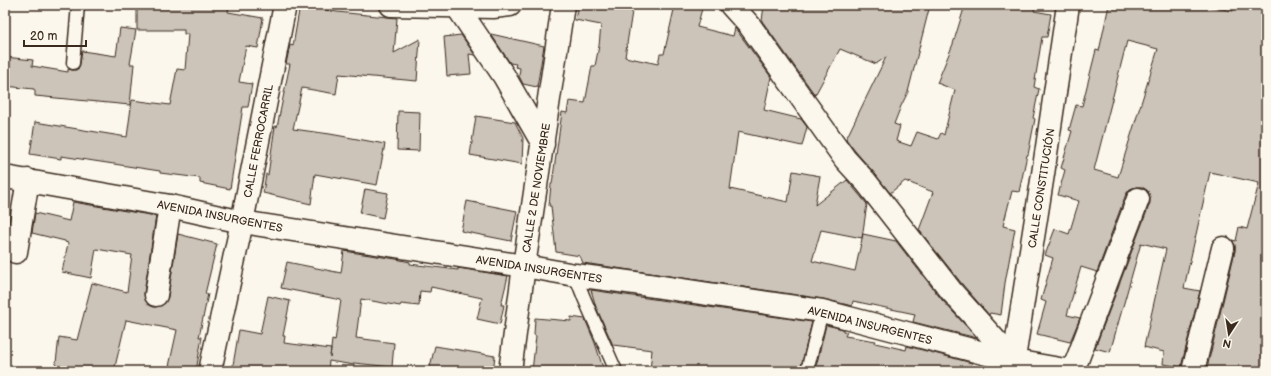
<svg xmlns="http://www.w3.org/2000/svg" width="1271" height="376" viewBox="0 0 1271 376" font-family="'Balsamiq Sans',sans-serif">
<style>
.building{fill:#ccc4b9;stroke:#3b2a1e;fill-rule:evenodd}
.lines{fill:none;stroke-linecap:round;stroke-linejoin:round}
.lane-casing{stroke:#3b2a1e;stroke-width:15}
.street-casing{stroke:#3b2a1e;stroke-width:25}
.secondary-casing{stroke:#3b2a1e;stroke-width:25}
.lane{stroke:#fbf7ec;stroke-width:12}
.street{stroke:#fbf7ec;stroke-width:22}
.secondary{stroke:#fbf7ec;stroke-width:22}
.labels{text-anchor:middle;stroke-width:3.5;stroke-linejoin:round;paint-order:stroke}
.street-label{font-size:11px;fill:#3b2a1e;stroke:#fbf7ec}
</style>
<rect width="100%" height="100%" fill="#fbf7ec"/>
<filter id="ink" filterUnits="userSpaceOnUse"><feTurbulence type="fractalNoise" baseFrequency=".025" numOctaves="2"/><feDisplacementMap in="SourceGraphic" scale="8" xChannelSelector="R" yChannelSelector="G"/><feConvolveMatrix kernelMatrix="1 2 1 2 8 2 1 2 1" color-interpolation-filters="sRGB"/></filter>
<g filter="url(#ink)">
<!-- building -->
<g class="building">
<path d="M137,5H229L228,12L263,18L258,48L246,46L239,82L252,84L248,107H243L230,189L200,183V178L160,173V171L61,156V159L30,154L35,122L127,137L132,100L170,105L177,69L185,70L188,34H184V30H137Z"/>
<path d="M300,5L337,12L397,18L394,53L420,39L417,81L339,74L336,94L302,88L293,129L330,134L385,144L377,185L315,174L311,204L263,193L266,174L268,175L275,126L277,127L290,64H286L290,45L293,46Z"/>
<path d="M578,5H633L625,57L658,64L660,54H664L675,5H703L697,27L733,36L735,28L771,77L764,110L801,119L807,127L802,146L738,132L730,189L788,202L793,171L820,176L815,205L847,180L867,204L862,238L821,230L812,261L855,271L863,234L896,241L942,300L977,338L913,322L915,314L853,301L852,306L824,299L583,263L580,256L556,252L551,206H549L551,184H552L562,112L567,113L569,101L585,103L592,66H595L599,46L601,25L575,20Z"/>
<path d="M764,5H930L908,92L901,106L894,124L900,126L896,141L911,146L917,132L938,139L941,133L944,135L955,90L937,83L953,44L965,5H1035L1034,11L1051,14L1047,37H1042L1034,87L1039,89L1033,118L1035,119L1028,155H1027L1019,192L1012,191L1003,226L1015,229L1005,283L1001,315L990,313L989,315L962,284L919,230L933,192L905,181L890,193L875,174L855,151L846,139L886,57L876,64L840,49L815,95L762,21Z"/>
<path d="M1109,5H1200L1233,11L1234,5H1266V301L1263,316L1266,317V371H1221L1207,368L1235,251V245L1232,240L1236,241L1239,227L1247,229L1259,183L1210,172L1184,288L1200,291L1181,367L1163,364L1164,352L1144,347L1166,249L1141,243L1110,352L1095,348L1150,203V197L1148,191L1142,187H1136L1130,189L1126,194L1097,272L1081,267L1067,315L1080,318L1070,342L1037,334L1046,302L1041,300L1053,258L1045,255L1055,229L1069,234L1079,201L1058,195L1065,170L1061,168L1072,131L1069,130L1076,105L1082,106L1096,50L1099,51ZM1127,41L1158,49L1118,177L1094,170Z"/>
<path d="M120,28L136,30L130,64H134L130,105L35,96V90H34V89L5,86V57L33,60L32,66L68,72V69L72,70H76L79,68L80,64L82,51L116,56Z"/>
<path d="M491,34L544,46L537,87L523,84L519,76L520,68L515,67L516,64L510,63Z"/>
<path d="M461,35L475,55L469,54L471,74L447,76L444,37Z"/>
<path d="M398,111L420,112L419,151L397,150Z"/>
<path d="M476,116L515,122L523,138L522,164L470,155Z"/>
<path d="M365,189L388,193L383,218L360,213Z"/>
<path d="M467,201L517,211L511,241L461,231Z"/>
<path d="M73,202L156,216L144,293L145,300L148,304L154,307L161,306L165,303L168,297L178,234L217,244L205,294H208L199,337H202L196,371H168L177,330L126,320L114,371H55L59,337L77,340L92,283L127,292L132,255L96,249L91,278L62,272L68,243L65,242V241L32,233L35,213L69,221Z"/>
<path d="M344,251L396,259L410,262V264L458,270V268L508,276L501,305H504L500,324L477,319L482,298L431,287L430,292L420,291L419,306L401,304L400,306L361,299L356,338L394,343L392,367L354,363V365L329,361L328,371H232L239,330L260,334L268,296L290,301L283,336H285L284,343L331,349L330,357L332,340L335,341L341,300L281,288L287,262L341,273Z"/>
<path d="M591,290L812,322L800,371H650L652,350L613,345L596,307Z"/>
<path d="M571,317L585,319L595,343L604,371H532L536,336L534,335L535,318L571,321Z"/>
<path d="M826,325L843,329V331L847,332L845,336L876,341L875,343L906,350L907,346L972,363L969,371H815Z"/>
<path d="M435,346L495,356L493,371H429Z"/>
</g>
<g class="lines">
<!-- lane casing -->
<g class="lane-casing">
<g id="lane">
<path d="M73,63L78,5"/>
<path d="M575,275L584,298L616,371"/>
<path d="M807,371L822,311"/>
</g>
</g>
<!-- street casing -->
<g class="street-casing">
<g id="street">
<path d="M391,5L493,7L510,5"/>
<path d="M456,5L504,76L543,144"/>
<path d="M731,5L750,26L845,159L866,182L952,292L1014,361"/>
<path d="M5,177L170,206L242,222L524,266L575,275L635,283L822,311L1014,361L1071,371"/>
<path d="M16,252L28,180"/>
<path d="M156,295L170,206"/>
<path d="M210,371L242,222L285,5"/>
<path d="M1012,371L1043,174L1068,5"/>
<path d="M1073,371L1138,199"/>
<path d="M1193,371L1223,248"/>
</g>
</g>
<!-- secondary casing -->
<g class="secondary-casing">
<path id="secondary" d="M510,371L524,266L563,5"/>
</g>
<!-- lane -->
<use href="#lane" class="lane"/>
<!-- street -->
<use href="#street" class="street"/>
<!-- secondary -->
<use href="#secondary" class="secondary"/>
</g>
</g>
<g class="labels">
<!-- street labels -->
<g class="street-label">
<text transform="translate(258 141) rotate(-79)" y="4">CALLE FERROCARRIL</text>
<text transform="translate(536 188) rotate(-81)" y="4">CALLE 2 DE NOVIEMBRE</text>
<text transform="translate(1041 188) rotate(-81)" y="4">CALLE CONSTITUCIÓN</text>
<text transform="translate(220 216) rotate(11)" y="4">AVENIDA INSURGENTES</text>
<text transform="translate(539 269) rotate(9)" y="4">AVENIDA INSURGENTES</text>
<text transform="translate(870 325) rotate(14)" y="4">AVENIDA INSURGENTES</text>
</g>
</g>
<!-- margin -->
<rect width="1271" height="376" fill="none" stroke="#fbf7ec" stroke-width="20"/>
<rect x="10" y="10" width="1251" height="356" fill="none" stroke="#3b2a1e" stroke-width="1.5" filter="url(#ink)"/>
<!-- north arrow -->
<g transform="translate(1229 334) rotate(192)" stroke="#fbf7ec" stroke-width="3" paint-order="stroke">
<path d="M0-3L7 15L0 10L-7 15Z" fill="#3b2a1e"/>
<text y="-6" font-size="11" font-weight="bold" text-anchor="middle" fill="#3b2a1e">N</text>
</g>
<!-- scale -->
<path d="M24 40v6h62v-6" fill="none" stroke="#3b2a1e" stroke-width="2"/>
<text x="30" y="40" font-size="12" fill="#3b2a1e" stroke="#fbf7ec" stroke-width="3" paint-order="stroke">20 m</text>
</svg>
